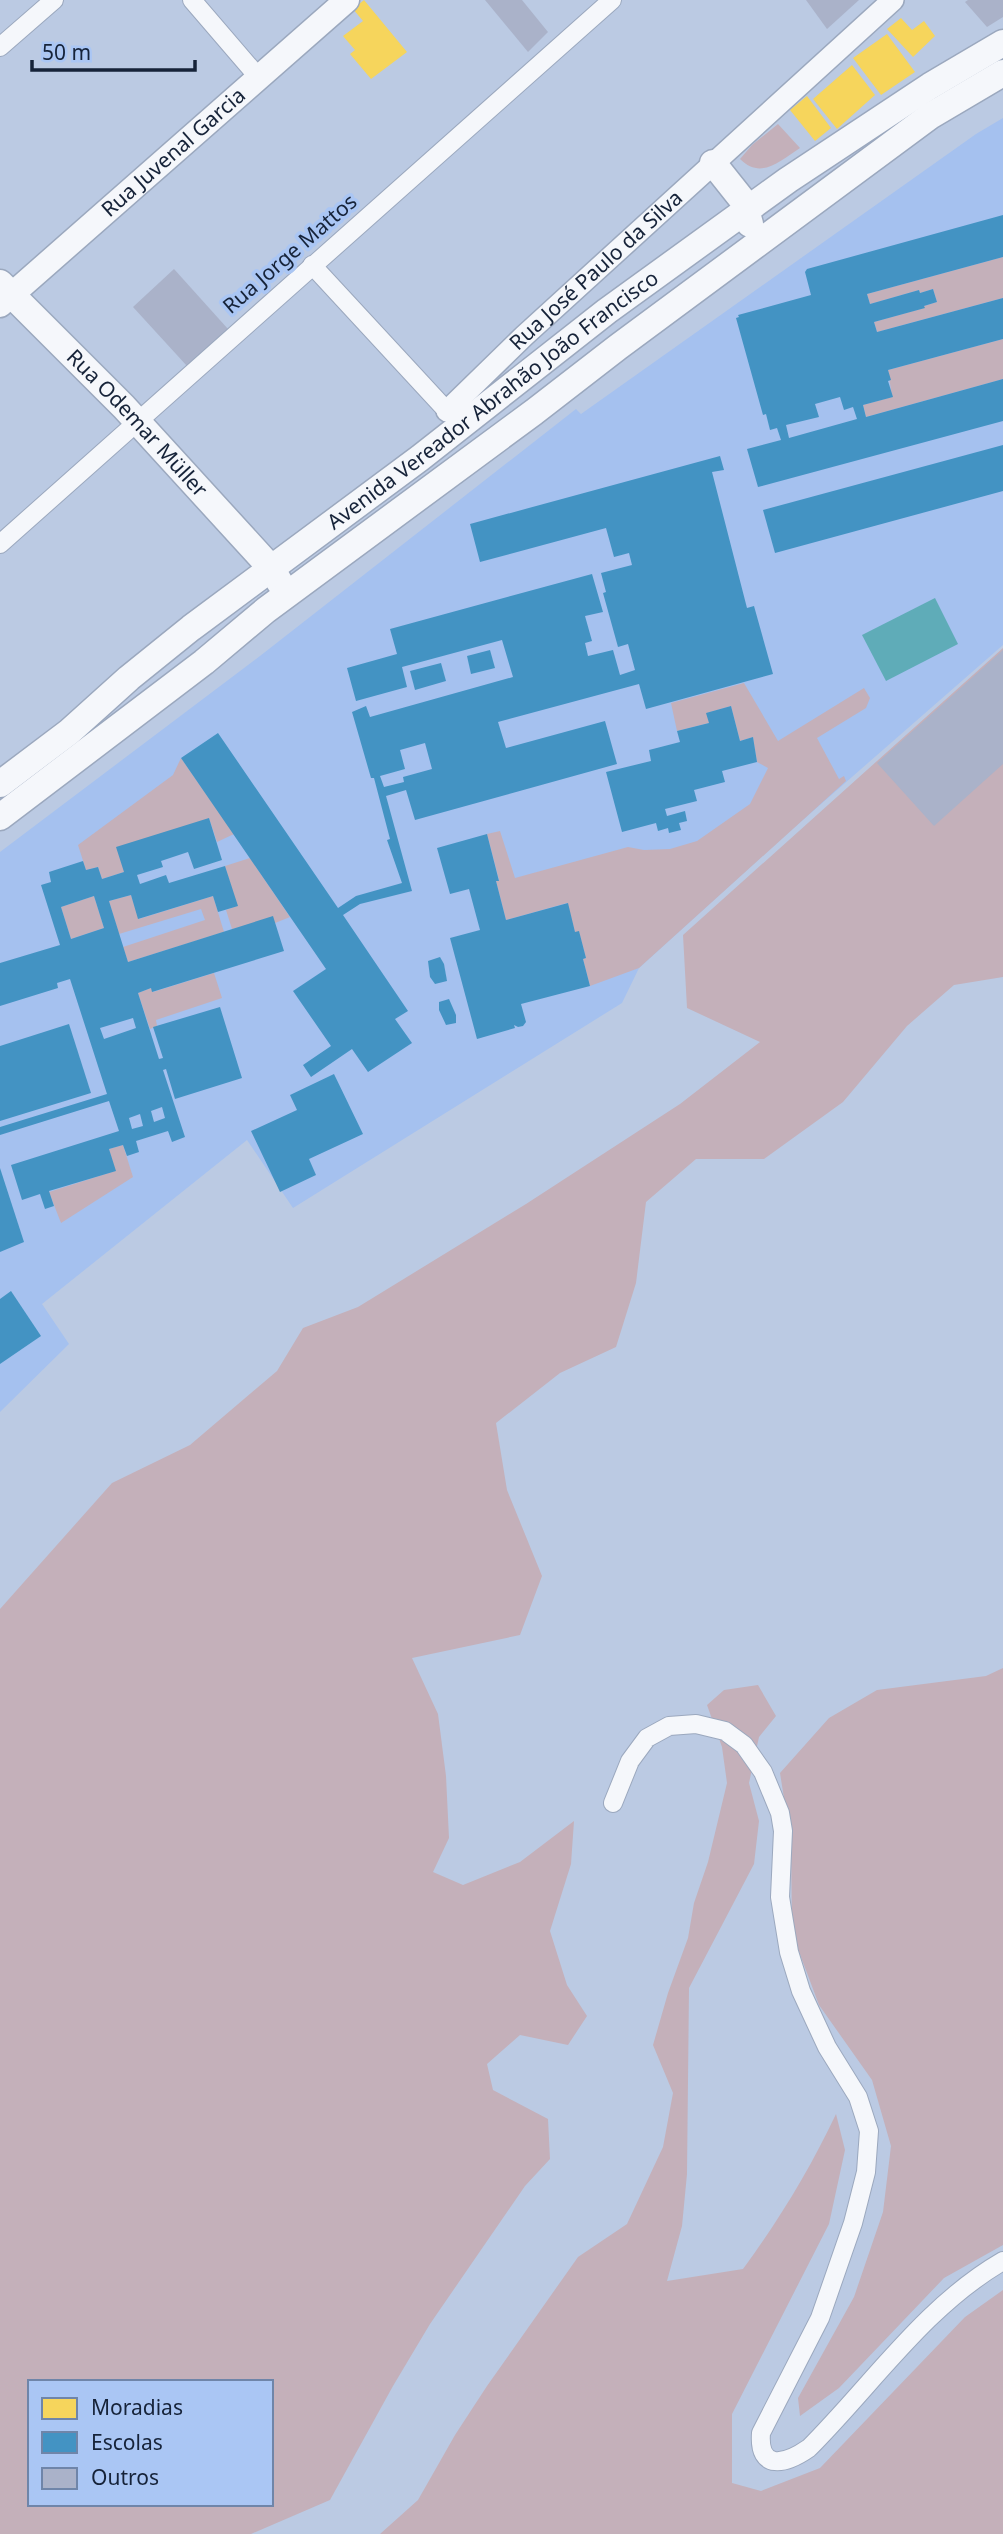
<svg xmlns="http://www.w3.org/2000/svg" width="1003" height="2534" viewBox="0 0 1003 2534" font-family="'Noto Sans',sans-serif">
<style>
.built{fill:#a5c1ef}
.green{fill:#c4b0ba;fill-rule:evenodd}
.water{fill:#5facb8}
.homes{fill:#f6d55c}
.schools{fill:#4393c3;fill-rule:evenodd}
.building{fill:#aab2c9}
.lines{fill:none;stroke-linecap:round;stroke-linejoin:round}
.minor-casing{stroke:#9ba8be;stroke-width:20}
.tertiary-casing{stroke:#9ba8be;stroke-width:24}
.secondary-casing{stroke:#9ba8be;stroke-width:27}
.primary-casing{stroke:#9ba8be;stroke-width:29}
.minor{stroke:#f5f7fb;stroke-width:18}
.tertiary{stroke:#f5f7fb;stroke-width:21}
.secondary{stroke:#f5f7fb;stroke-width:24}
.primary{stroke:#f5f7fb;stroke-width:26}
.labels{text-anchor:middle;stroke-width:7;stroke-linejoin:round;paint-order:stroke}
.street-label{font-size:21px;fill:#162339;stroke:#aac6f4}
</style>
<rect width="100%" height="100%" fill="#bbcae3"/>
<!-- built -->
<path class="built" d="M1003,118V645L781,839L639,968L622,1003L293,1208L247,1140L42,1304L69,1344L0,1412V852L260,656L576,409L581,414L976,134Z"/>
<!-- green -->
<g class="green">
<path d="M778,124L800,148C780,161 761,180 740,159L752,145Z"/>
<path d="M1003,257V298L877,332L874,322L924,308V306L937,302L933,289L920,293L919,290L870,304L867,294Z"/>
<path d="M1003,339V379L866,417L863,405L892,397L888,370Z"/>
<path d="M1003,648V977L954,985L907,1026L843,1102L764,1159H696L646,1202L636,1283L616,1347L560,1373L496,1423L507,1490L542,1576L520,1635L412,1658L438,1714L446,1776L449,1838L433,1872L463,1885L520,1862L574,1821L571,1864L550,1931L567,1985L587,2016L568,2045L520,2035L487,2064L493,2090L548,2119L550,2159L525,2186L430,2324L393,2386L330,2500L251,2534H0V1609L112,1483L190,1445L277,1371L303,1328L358,1307L526,1204L680,1104L760,1042L687,1008L683,935ZM30,2382H271V2504H30Z"/>
<path d="M744,683L778,741L864,688L870,698L866,708L817,738L839,779L844,776L846,781L639,968L590,986L583,959L586,958L579,932H575L567,903L506,920L496,881L499,880L487,834L500,831L515,878L628,847L644,850L670,849L697,841L750,804L768,768L757,762L753,737L740,741L731,706L707,713L709,723L677,731L671,703Z"/>
<path d="M181,758L234,834L217,842L209,818L124,872L102,879L98,867L86,870L78,845L173,775Z"/>
<path d="M250,858L290,917L275,923L232,929L226,910L237,906L225,866Z"/>
<path d="M131,895L139,919L213,896L224,932L128,962L123,947L205,920L201,909L119,934L109,901Z"/>
<path d="M94,896L104,928L71,939L61,907Z"/>
<path d="M214,973L222,998L156,1020L157,1026L150,1029L138,993L151,988L153,992Z"/>
<path d="M123,1145L133,1177L61,1223L49,1192L115,1171L109,1149Z"/>
<path d="M1003,1668V2245L944,2278L839,2388L800,2416L798,2398L854,2297L883,2212L891,2146L872,2080L819,2005L792,1933L791,1842L780,1773L829,1718L877,1690L986,1676Z"/>
<path d="M758,1685L776,1716L759,1737L749,1783L759,1821L754,1864L689,1988L687,2174L682,2226L667,2281L743,2269C779,2220 810,2169 836,2114L845,2150L829,2224L732,2414V2483L761,2491L820,2468L965,2317L1003,2290V2534H380L418,2500L455,2435L487,2386L578,2257L627,2224L663,2147L673,2093L653,2045L668,1993L688,1938L694,1903L708,1862L727,1783L722,1747L707,1705L724,1690Z"/>
</g>
<!-- water -->
<path class="water" d="M935,598L958,644L886,681L862,635Z"/>
<!-- homes -->
<g class="homes">
<path d="M364,0L407,52L371,79L350,54L355,50L343,36L363,21L353,9Z"/>
<path d="M901,18L912,30L924,21L935,36L913,57L887,29Z"/>
<path d="M887,34L915,72L881,95L853,58Z"/>
<path d="M852,65L875,95L837,129L813,99Z"/>
<path d="M807,96L831,128L815,141L790,110Z"/>
</g>
<!-- schools -->
<g class="schools">
<path d="M1003,215V257L867,294L870,304L919,290L920,293L933,289L937,302L924,306L925,308L874,322L877,332L1003,298V339L888,370L891,380L888,381L893,397L863,405L866,417L1003,379V421L758,487L747,449L781,440L777,428L770,430L766,414L763,415L736,318L739,317L738,315L811,295L805,272L807,269ZM840,397L844,410L853,407L857,419L789,438L786,425L819,417L815,404Z"/>
<path d="M1003,445V491L775,553L763,510Z"/>
<path d="M720,456L724,470L712,472L747,608L754,606L773,674L646,709L639,684L498,722L506,748L605,721L617,764L415,820L406,790L386,796L412,891L360,904L343,915L408,1011L395,1019L412,1043L368,1072L352,1049L311,1077L303,1065L331,1046L293,991L326,969L181,758L218,733L338,908L356,896L402,883L387,840L390,839L374,778H371L352,712L366,706L370,717L513,677L502,640L402,667L407,687L356,701L347,668L397,654L390,629L592,574L603,612L585,616L592,641L585,643L588,656L613,650L620,675L635,670L628,644L618,647L603,593L606,592L601,573L632,565L629,553L614,557L606,528L480,562L470,524ZM425,743L432,769L403,777L404,782L384,787L380,776L405,769L400,750Z"/>
<path d="M490,650L495,668L471,674L467,656Z"/>
<path d="M441,663L446,681L415,690L410,671Z"/>
<path d="M731,706L740,741L753,737L757,762L722,771L725,782L694,790L697,801L665,809L667,816L685,811L687,821L679,823L681,830L669,833L668,828L658,831L656,823L622,832L606,772L651,761L649,750L680,742L677,731L709,723L706,713Z"/>
<path d="M209,818L222,860L194,869L188,852L161,861L163,867L137,875L140,884L166,875L169,883L225,866L238,906L218,912L213,896L138,919L131,895L109,901L128,962L273,916L284,951L152,992L151,988L138,993L159,1059L163,1058L153,1027L220,1007L242,1078L175,1099L166,1069L163,1070L185,1137L172,1142L168,1131L136,1141L139,1152L127,1156L123,1145L109,1149L116,1171L49,1191L54,1206L45,1209L40,1194L22,1200L11,1165L119,1131L109,1101L0,1135V1127L107,1094L70,979L57,983L58,988L0,1006V963L60,945L41,885L51,882L49,872L83,861L86,870L98,867L102,879L124,872L116,847ZM94,896L104,928L71,939L61,907ZM133,1018L136,1028L104,1039L100,1028ZM162,1107L165,1118L154,1122L151,1111ZM140,1114L143,1126L132,1129L129,1118Z"/>
<path d="M487,834L499,881H496L506,920L568,903L575,932L579,931L586,958L583,959L590,986L521,1004L526,1022L523,1026L518,1027L514,1025L515,1028L477,1039L450,938L480,930L469,889L450,894L437,848Z"/>
<path d="M440,957L444,964L447,981L435,984L430,977L428,961Z"/>
<path d="M449,999L456,1015V1023L446,1025L439,1010V1002Z"/>
<path d="M69,1024L91,1093L0,1121V1046Z"/>
<path d="M334,1074L363,1134L309,1159L316,1175L280,1192L251,1131L297,1110L290,1095Z"/>
<path d="M0,1168L24,1242L0,1252Z"/>
<path d="M11,1291L41,1336L0,1364V1299Z"/>
</g>
<!-- building -->
<g class="building">
<path d="M485,0H522L548,32L528,52Z"/>
<path d="M806,0H859L827,29Z"/>
<path d="M968,0H1003V17L987,27L965,2Z"/>
<path d="M174,269L228,329L187,366L133,307Z"/>
<path d="M1003,650V764L934,826L877,763Z"/>
</g>
<g class="lines">
<!-- minor casing -->
<g class="minor-casing">
<g id="minor">
<path d="M192,0L259,78"/>
<path d="M0,47L54,0"/>
<path d="M312,265L447,411"/>
<path d="M0,544L612,0"/>
<path d="M613,1803L630,1761L647,1738L669,1726L696,1724L725,1731L744,1745L763,1772L780,1813L783,1831L780,1897L789,1952L801,1991L827,2047L858,2097L869,2131L866,2172L853,2223L820,2318L761,2433C758,2472 786,2464 809,2448C872,2385 925,2306 1003,2261"/>
</g>
</g>
<!-- tertiary casing -->
<g class="tertiary-casing">
<g id="tertiary">
<path id="s1" d="M447,411L524,336L893,0"/>
</g>
</g>
<!-- secondary casing -->
<g class="secondary-casing">
<g id="secondary">
<path id="s2" d="M0,305L347,0"/>
</g>
</g>
<!-- primary casing -->
<g class="primary-casing">
<g id="primary">
<path d="M713,163L744,202L750,224"/>
<path id="s3" d="M0,283L124,407L271,568L280,583"/>
<path id="s4" d="M0,784L69,732L129,678L191,628L420,458L607,311L788,180L930,86L1003,43"/>
<path d="M0,817L204,662L266,610L534,412L618,347L930,116L1003,73"/>
</g>
</g>
<!-- minor -->
<use href="#minor" class="minor"/>
<!-- tertiary -->
<use href="#tertiary" class="tertiary"/>
<!-- secondary -->
<use href="#secondary" class="secondary"/>
<!-- primary -->
<use href="#primary" class="primary"/>
</g>
<g class="labels">
<!-- street labels -->
<g class="street-label">
<text dy="7" stroke="none"><textPath href="#s2" startOffset="231">Rua Juvenal Garcia</textPath></text>
<text transform="translate(290 254) rotate(-41)" y="7">Rua Jorge Mattos</text>
<text dy="7" stroke="none"><textPath href="#s1" startOffset="205">Rua José Paulo da Silva</textPath></text>
<text dy="7" stroke="none"><textPath href="#s4" startOffset="625">Avenida Vereador Abrahão João Francisco</textPath></text>
<text dy="7" stroke="none"><textPath href="#s3" startOffset="196">Rua Odemar Müller</textPath></text>
</g>
</g>
<!-- legend -->
<rect x="28" y="2380" width="245" height="126" fill="#aac6f4" stroke="#6f85a9" stroke-width="2"/>
<rect x="42" y="2398" width="35" height="21" fill="#f6d55c" stroke="#6f85a9" stroke-width="2"/>
<text x="91" y="2415" font-size="21" fill="#162339">Moradias</text>
<rect x="42" y="2432" width="35" height="21" fill="#4393c3" stroke="#6f85a9" stroke-width="2"/>
<text x="91" y="2450" font-size="21" fill="#162339">Escolas</text>
<rect x="42" y="2468" width="35" height="21" fill="#aab2c9" stroke="#6f85a9" stroke-width="2"/>
<text x="91" y="2485" font-size="21" fill="#162339">Outros</text>
<!-- scale -->
<path d="M32 60v10h163v-10" fill="none" stroke="#162339" stroke-width="3.5"/>
<text x="42" y="60" font-size="21" fill="#162339" stroke="#aac6f4" stroke-width="5" paint-order="stroke">50 m</text>
</svg>
